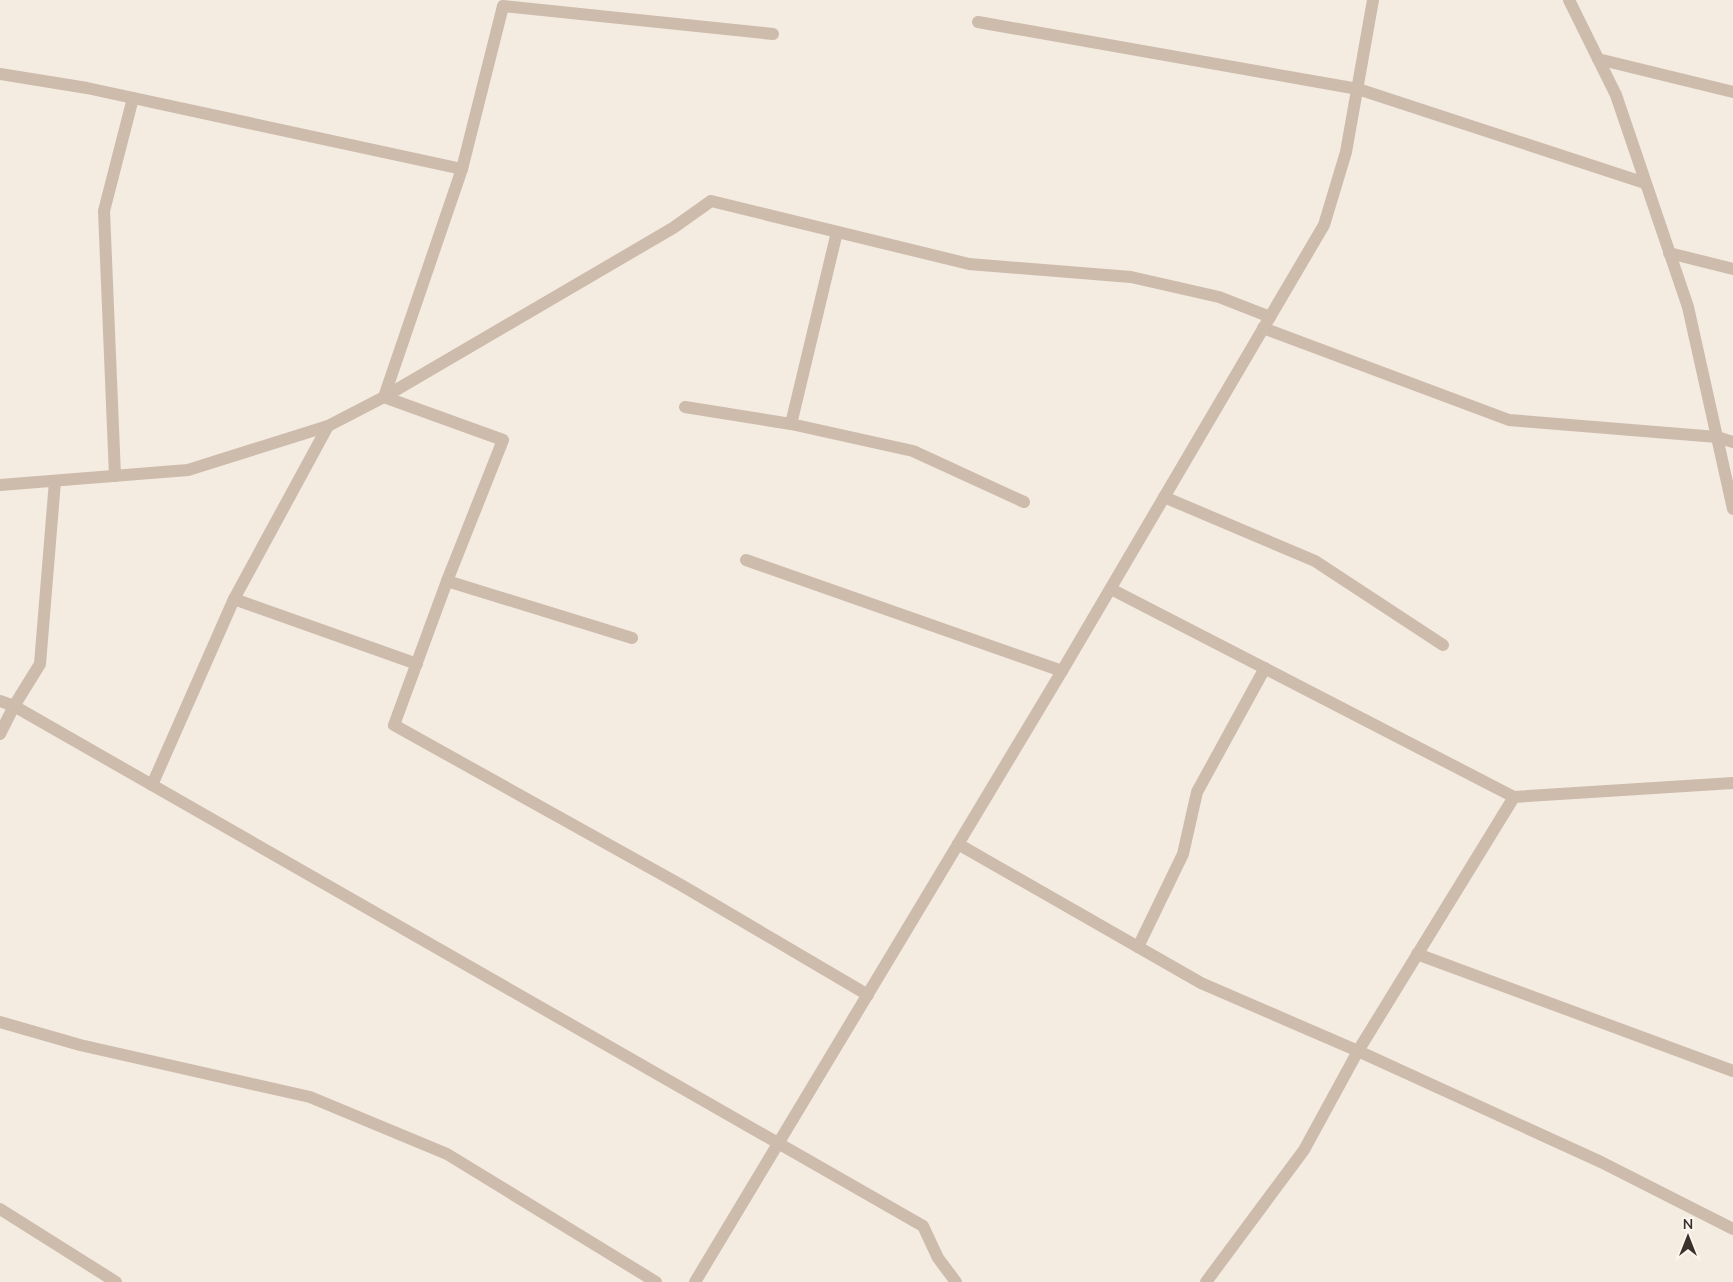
<svg xmlns="http://www.w3.org/2000/svg" width="1733" height="1282" viewBox="0 0 1733 1282" font-family="'Nunito Sans',sans-serif">
<style>
.lines{fill:none;stroke-linecap:round;stroke-linejoin:round}
.minor{stroke:#cdbbac;stroke-width:12}
</style>
<rect width="100%" height="100%" fill="#f4ebe1"/>
<g class="lines">
<!-- minor -->
<g class="minor">
<path d="M1569,0L1616,95L1688,307L1733,509"/>
<path d="M978,22L1358,89L1645,183"/>
<path d="M1598,59L1733,92"/>
<path d="M0,74L87,88L462,169L384,397L328,426L188,470L0,485"/>
<path d="M462,169L503,6L773,34"/>
<path d="M1669,253L1733,269"/>
<path d="M1263,328L1509,420L1717,437L1733,442"/>
<path d="M384,397L673,228L711,201L969,264L1131,277L1219,297L1270,317"/>
<path d="M384,397L503,440L447,581L632,638"/>
<path d="M685,407L791,424L913,451L1024,502"/>
<path d="M791,424L837,232"/>
<path d="M115,476L104,211L133,98"/>
<path d="M1164,497L1315,561L1443,645"/>
<path d="M746,560L1062,671"/>
<path d="M447,581L394,725L681,885L868,995"/>
<path d="M1111,589L1514,797"/>
<path d="M234,599L417,664"/>
<path d="M0,701L14,706L923,1226L938,1258L956,1282"/>
<path d="M0,734L14,706L40,664L55,481"/>
<path d="M152,785L234,599L328,426"/>
<path d="M958,844L1201,983L1358,1051L1514,797L1733,783"/>
<path d="M1138,947L1183,854L1197,792L1265,668"/>
<path d="M1417,954L1733,1071"/>
<path d="M0,1022L80,1045L310,1097L447,1154L656,1282"/>
<path d="M0,1209L116,1282"/>
<path d="M695,1282L1062,671L1324,225L1346,152L1373,0"/>
<path d="M1206,1282L1304,1150L1358,1051L1601,1162L1733,1229"/>
</g>
</g>
<!-- north arrow -->
<g transform="translate(1688 1237)" stroke="#fbf5ee" stroke-width="4" paint-order="stroke">
<path d="M0-4L9 19L0 12L-9 19Z" fill="#3b302b"/>
<text y="-8" font-size="14" font-weight="bold" text-anchor="middle" fill="#3b302b">N</text>
</g>
</svg>
